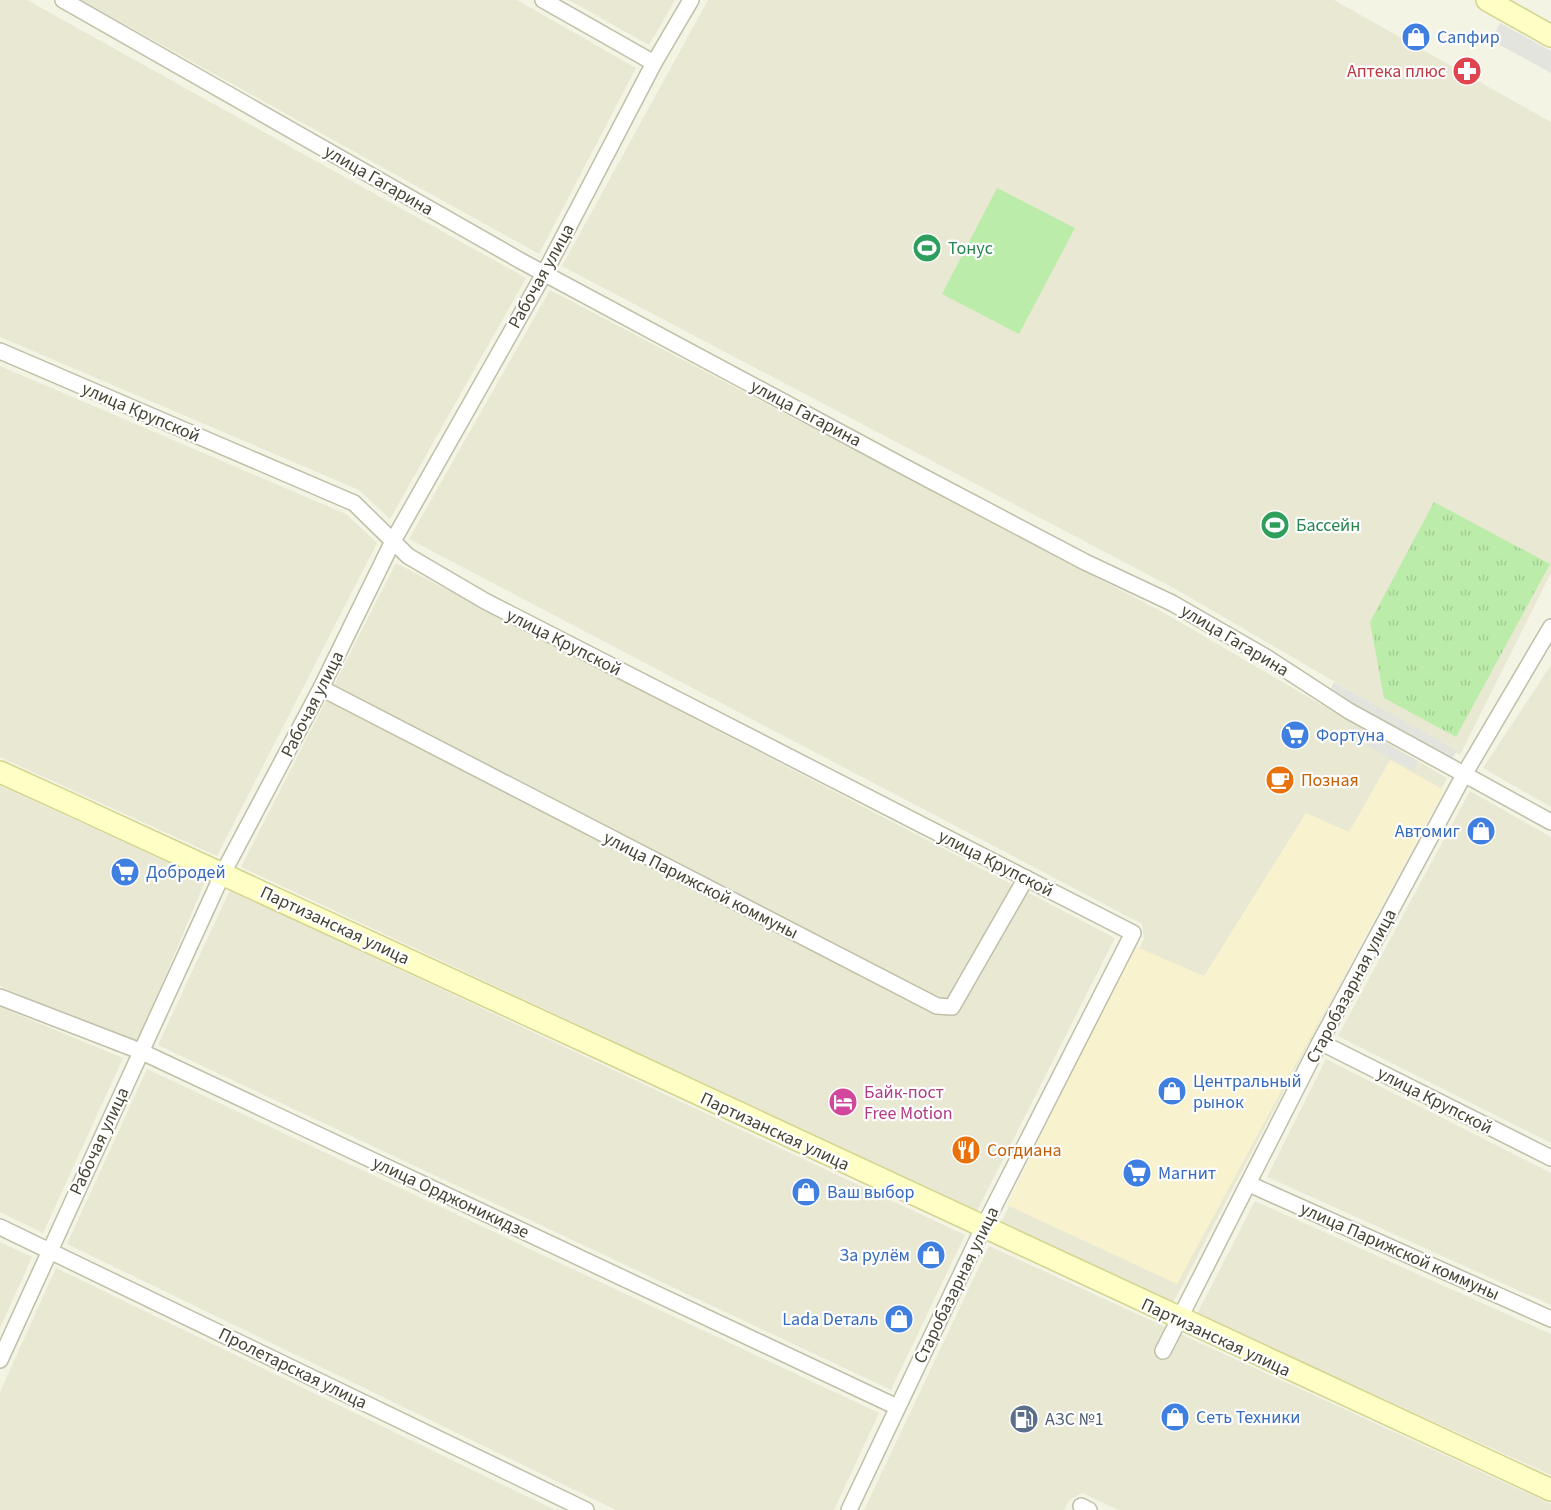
<svg xmlns="http://www.w3.org/2000/svg" width="1551" height="1510" viewBox="0 0 1551 1510" font-family="'Source Sans 3',sans-serif">
<style>
.residential{fill:#e9e8d3}
.commercial{fill:#f8f2ce}
.grass{fill:url(#grass-tufts)}
.garden{fill:#bcecaa}
.parking{fill:#e4e4de}
.lines{fill:none;stroke-linecap:round;stroke-linejoin:round}
.street-casing{stroke:#c0bfa7;stroke-width:18}
.secondary-casing{stroke:#d3d48f;stroke-width:24}
.street{stroke:#fff;stroke-width:15}
.secondary{stroke:#fdffc4;stroke-width:21}
.labels{text-anchor:middle;stroke-width:4.5;stroke-linejoin:round;paint-order:stroke}
.shop-label{font-size:18px;fill:#366cbe;stroke:#fff;text-anchor:start}
.health-label{font-size:18px;fill:#be3a42;stroke:#fff;text-anchor:end}
.street-label{font-size:18px;fill:#474534;stroke:#fff}
.leisure-label{font-size:18px;fill:#27864d;stroke:#fff;text-anchor:start}
.food-label{font-size:18px;fill:#c56008;stroke:#fff;text-anchor:start}
.hotel-label{font-size:18px;fill:#b23c85;stroke:#fff;text-anchor:start}
.service-label{font-size:18px;fill:#4e5e75;stroke:#fff;text-anchor:start}
</style>
<defs>
<pattern id="grass-tufts" width="24" height="20" patternUnits="userSpaceOnUse" patternTransform="scale(1.5)"><rect width="24" height="20" fill="#bcecaa"/><path d="M3 7l-1-3M5 7V3M7 7l1-3M15 17l-1-3M17 17v-4M19 17l1-3" fill="none" stroke="#a3cc93"/></pattern>
</defs>
<rect width="100%" height="100%" fill="#f4f4e5"/>
<!-- residential -->
<g class="residential">
<path d="M0,0H27L526,278L390,519L359,490L0,337Z"/>
<path d="M81,0H517L636,68L539,254Z"/>
<path d="M569,0H675L649,45Z"/>
<path d="M708,0H1334L1551,122V573L1460,755L1179,591L562,266Z"/>
<path d="M550,290L1166,614L1447,778L1173,1303L1001,1222L1144,939L1142,924L409,539Z"/>
<path d="M0,366L346,514L377,543L217,856L0,757Z"/>
<path d="M396,563L1115,938L977,1211L241,867Z"/>
<path d="M1551,665V807L1483,768Z"/>
<path d="M0,786L206,879L136,1046L0,986Z"/>
<path d="M1470,791L1551,837V1143L1338,1036Z"/>
<path d="M230,890L965,1235L891,1390L158,1045Z"/>
<path d="M0,1007L123,1058L43,1233L0,1212Z"/>
<path d="M1326,1059L1551,1173V1305L1267,1177Z"/>
<path d="M147,1069L879,1413L834,1510H616L67,1244Z"/>
<path d="M1255,1201L1551,1334V1475L1197,1314Z"/>
<path d="M0,1242L32,1257L0,1328Z"/>
<path d="M989,1246L1551,1504V1510H1119L1082,1493L1070,1500L1064,1510H864Z"/>
<path d="M56,1268L555,1510H0V1392Z"/>
</g>
<!-- commercial -->
<path class="commercial" d="M1390,760L1444,790L1177,1284L1007,1205L1134,946L1204,976L1306,813L1349,832Z"/>
<!-- grass -->
<path class="grass" d="M1434,502L1550,564L1456,737L1384,698L1370,622Z"/>
<!-- garden -->
<path class="garden" d="M997,188L1075,228L1019,334L942,294Z"/>
<!-- parking -->
<g class="parking">
<path d="M1500,23L1551,51V73L1491,40Z"/>
<path d="M1334,682L1457,751L1450,762L1328,694Z"/>
<path d="M1354,726L1418,761L1412,770L1349,736Z"/>
</g>
<g class="lines">
<!-- street casing -->
<g class="street-casing">
<g id="street">
<path d="M63,0L521,261L903,466L1085,562L1172,603L1266,657L1349,711L1551,822"/>
<path d="M543,0L654,63L691,0"/>
<path d="M0,351L354,503L408,556L485,601L1133,933L983,1228L849,1510"/>
<path d="M321,688L937,1006L952,1007L1026,878"/>
<path d="M0,997L140,1051L897,1407"/>
<path d="M1320,1042L1551,1158"/>
<path d="M1249,1184L1551,1319"/>
<path d="M0,1227L586,1510"/>
<path d="M1163,1351L1320,1042L1465,773L1551,627"/>
<path d="M0,1360L223,873L321,688L393,541L545,272L654,63"/>
<path d="M1081,1506L1089,1510"/>
</g>
</g>
<!-- secondary casing -->
<g class="secondary-casing">
<g id="secondary">
<path d="M1487,0L1551,36"/>
<path d="M0,772C519,1007 1033,1253 1551,1490"/>
</g>
</g>
<!-- street -->
<use href="#street" class="street"/>
<!-- secondary -->
<use href="#secondary" class="secondary"/>
</g>
<!-- icons -->
<defs>
<g id="shop-disc" transform="scale(1.5)"><circle r="9.5" fill="#3f7fe0" stroke="#fff"/><path d="M-5-2.5h2.3a2.7 3.5 0 0 1 5.4 0H5L5.5 6h-11ZM-1.5-2.5h3a1.5 2.3 0 0 0-3 0Z" fill="#fff"/></g>
<g id="pharmacy-disc" transform="scale(1.5)"><circle r="9.5" fill="#e0444e" stroke="#fff"/><path d="M-2-6h4v4h4v4h-4v4h-4v-4h-4v-4h4Z" fill="#fff"/></g>
<g id="stadium-disc" transform="scale(1.5)"><circle r="9.5" fill="#2e9e5b" stroke="#fff"/><path d="M0-5a6.5 5 0 1 0 0 10a6.5 5 0 1 0 0-10ZM-3.5-1.8h7v3.6h-7Z" fill="#fff"/></g>
<g id="supermarket-disc" transform="scale(1.5)"><circle r="9.5" fill="#3f7fe0" stroke="#fff"/><path d="M-6-5.5h2.5l.6 2H6L4.5 2H-2.5L-4.4-4H-6ZM-1.5 3.2a1.3 1.3 0 1 0 .1 0ZM3 3.2a1.3 1.3 0 1 0 .1 0Z" fill="#fff"/></g>
<g id="cafe-disc" transform="scale(1.5)"><circle r="9.5" fill="#e8710a" stroke="#fff"/><path d="M-5.5-4.5H6V0H3Q3 3.5 0 3.5H-2.5Q-5.5 3.5-5.5 0ZM3-3.2v2h1.7v-2ZM-6 4.5H4V6H-6Z" fill="#fff"/></g>
<g id="hotel-disc" transform="scale(1.5)"><circle r="9.5" fill="#d1479c" stroke="#fff"/><path d="M-6-4.5h1.5V1H6V5H4.5V3h-9V5H-6ZM-4 0a1.8 1.8 0 1 1 3.6 0ZM.5 0V-2.5h3Q6-2.5 6 0Z" fill="#fff"/></g>
<g id="restaurant-disc" transform="scale(1.5)"><circle r="9.5" fill="#e8710a" stroke="#fff"/><path d="M-5-6h1v4h1v-4h1v4h1v-4h1v5L-1.5 .5V6h-2V.5L-5-1ZM5-6V6H3V1.5H1.5Q1.5-4 5-6Z" fill="#fff"/></g>
<g id="fuel-disc" transform="scale(1.5)"><circle r="9.5" fill="#5c6f8a" stroke="#fff"/><path d="M-5.5-6h7V0h2V4h1.3V-2.5L3-4.5l.8-.8L6-3V5H2.5V1h-1V6h-7ZM-4.2-4.7v3.2H.2V-4.7Z" fill="#fff"/></g>
</defs>
<g fill-rule="evenodd">
<use href="#shop-disc" x="1416" y="37"/>
<use href="#pharmacy-disc" x="1467" y="71"/>
<use href="#stadium-disc" x="927" y="248"/>
<use href="#stadium-disc" x="1275" y="525"/>
<use href="#supermarket-disc" x="1295" y="735"/>
<use href="#cafe-disc" x="1280" y="780"/>
<use href="#shop-disc" x="1481" y="831"/>
<use href="#supermarket-disc" x="125" y="872"/>
<use href="#shop-disc" x="1172" y="1091"/>
<use href="#hotel-disc" x="843" y="1102"/>
<use href="#restaurant-disc" x="966" y="1150"/>
<use href="#supermarket-disc" x="1137" y="1173"/>
<use href="#shop-disc" x="806" y="1192"/>
<use href="#shop-disc" x="931" y="1255"/>
<use href="#shop-disc" x="899" y="1319"/>
<use href="#shop-disc" x="1175" y="1417"/>
<use href="#fuel-disc" x="1024" y="1419"/>
</g>
<g class="labels">
<!-- shop labels -->
<g class="shop-label">
<text x="1437" y="43">Сапфир</text>
<text x="1316" y="741">Фортуна</text>
<text x="1460" y="837" text-anchor="end">Автомиг</text>
<text x="146" y="878">Добродей</text>
<text x="1193" y="1087">Центральный<tspan x="1193" dy="21">рынок</tspan></text>
<text x="1158" y="1179">Магнит</text>
<text x="827" y="1198">Ваш выбор</text>
<text x="910" y="1261" text-anchor="end">За рулём</text>
<text x="878" y="1325" text-anchor="end">Lada Dеталь</text>
<text x="1196" y="1423">Сеть Техники</text>
</g>
<!-- health labels -->
<g class="health-label">
<text x="1446" y="77">Аптека плюс</text>
</g>
<!-- street labels -->
<g class="street-label">
<text transform="translate(379 180) rotate(30)" y="6">улица Гагарина</text>
<text transform="translate(541 276) rotate(-61)" y="6">Рабочая улица</text>
<text transform="translate(141 412) rotate(23)" y="6">улица Крупской</text>
<text transform="translate(806 413) rotate(28)" y="6">улица Гагарина</text>
<text transform="translate(1235 640) rotate(31)" y="6">улица Гагарина</text>
<text transform="translate(564 642) rotate(27)" y="6">улица Крупской</text>
<text transform="translate(312 704) rotate(-63)" y="6">Рабочая улица</text>
<text transform="translate(996 863) rotate(27)" y="6">улица Крупской</text>
<text transform="translate(701 885) rotate(27)" y="6">улица Парижской коммуны</text>
<text transform="translate(335 925) rotate(25)" y="6">Партизанская улица</text>
<text transform="translate(1351 986) rotate(-62)" y="6">Старобазарная улица</text>
<text transform="translate(1435 1100) rotate(27)" y="6">улица Крупской</text>
<text transform="translate(775 1131) rotate(25)" y="6">Партизанская улица</text>
<text transform="translate(99 1141) rotate(-65)" y="6">Рабочая улица</text>
<text transform="translate(451 1197) rotate(25)" y="6">улица Орджоникидзе</text>
<text transform="translate(1400 1251) rotate(24)" y="6">улица Парижской коммуны</text>
<text transform="translate(956 1285) rotate(-64)" y="6">Старобазарная улица</text>
<text transform="translate(1216 1337) rotate(25)" y="6">Партизанская улица</text>
<text transform="translate(293 1368) rotate(26)" y="6">Пролетарская улица</text>
</g>
<!-- leisure labels -->
<g class="leisure-label">
<text x="948" y="254">Тонус</text>
<text x="1296" y="531">Бассейн</text>
</g>
<!-- food labels -->
<g class="food-label">
<text x="1301" y="786">Позная</text>
<text x="987" y="1156">Согдиана</text>
</g>
<!-- hotel labels -->
<g class="hotel-label">
<text x="864" y="1098">Байк-пост<tspan x="864" dy="21">Free Motion</tspan></text>
</g>
<!-- service labels -->
<g class="service-label">
<text x="1045" y="1425">АЗС №1</text>
</g>
</g>
</svg>
